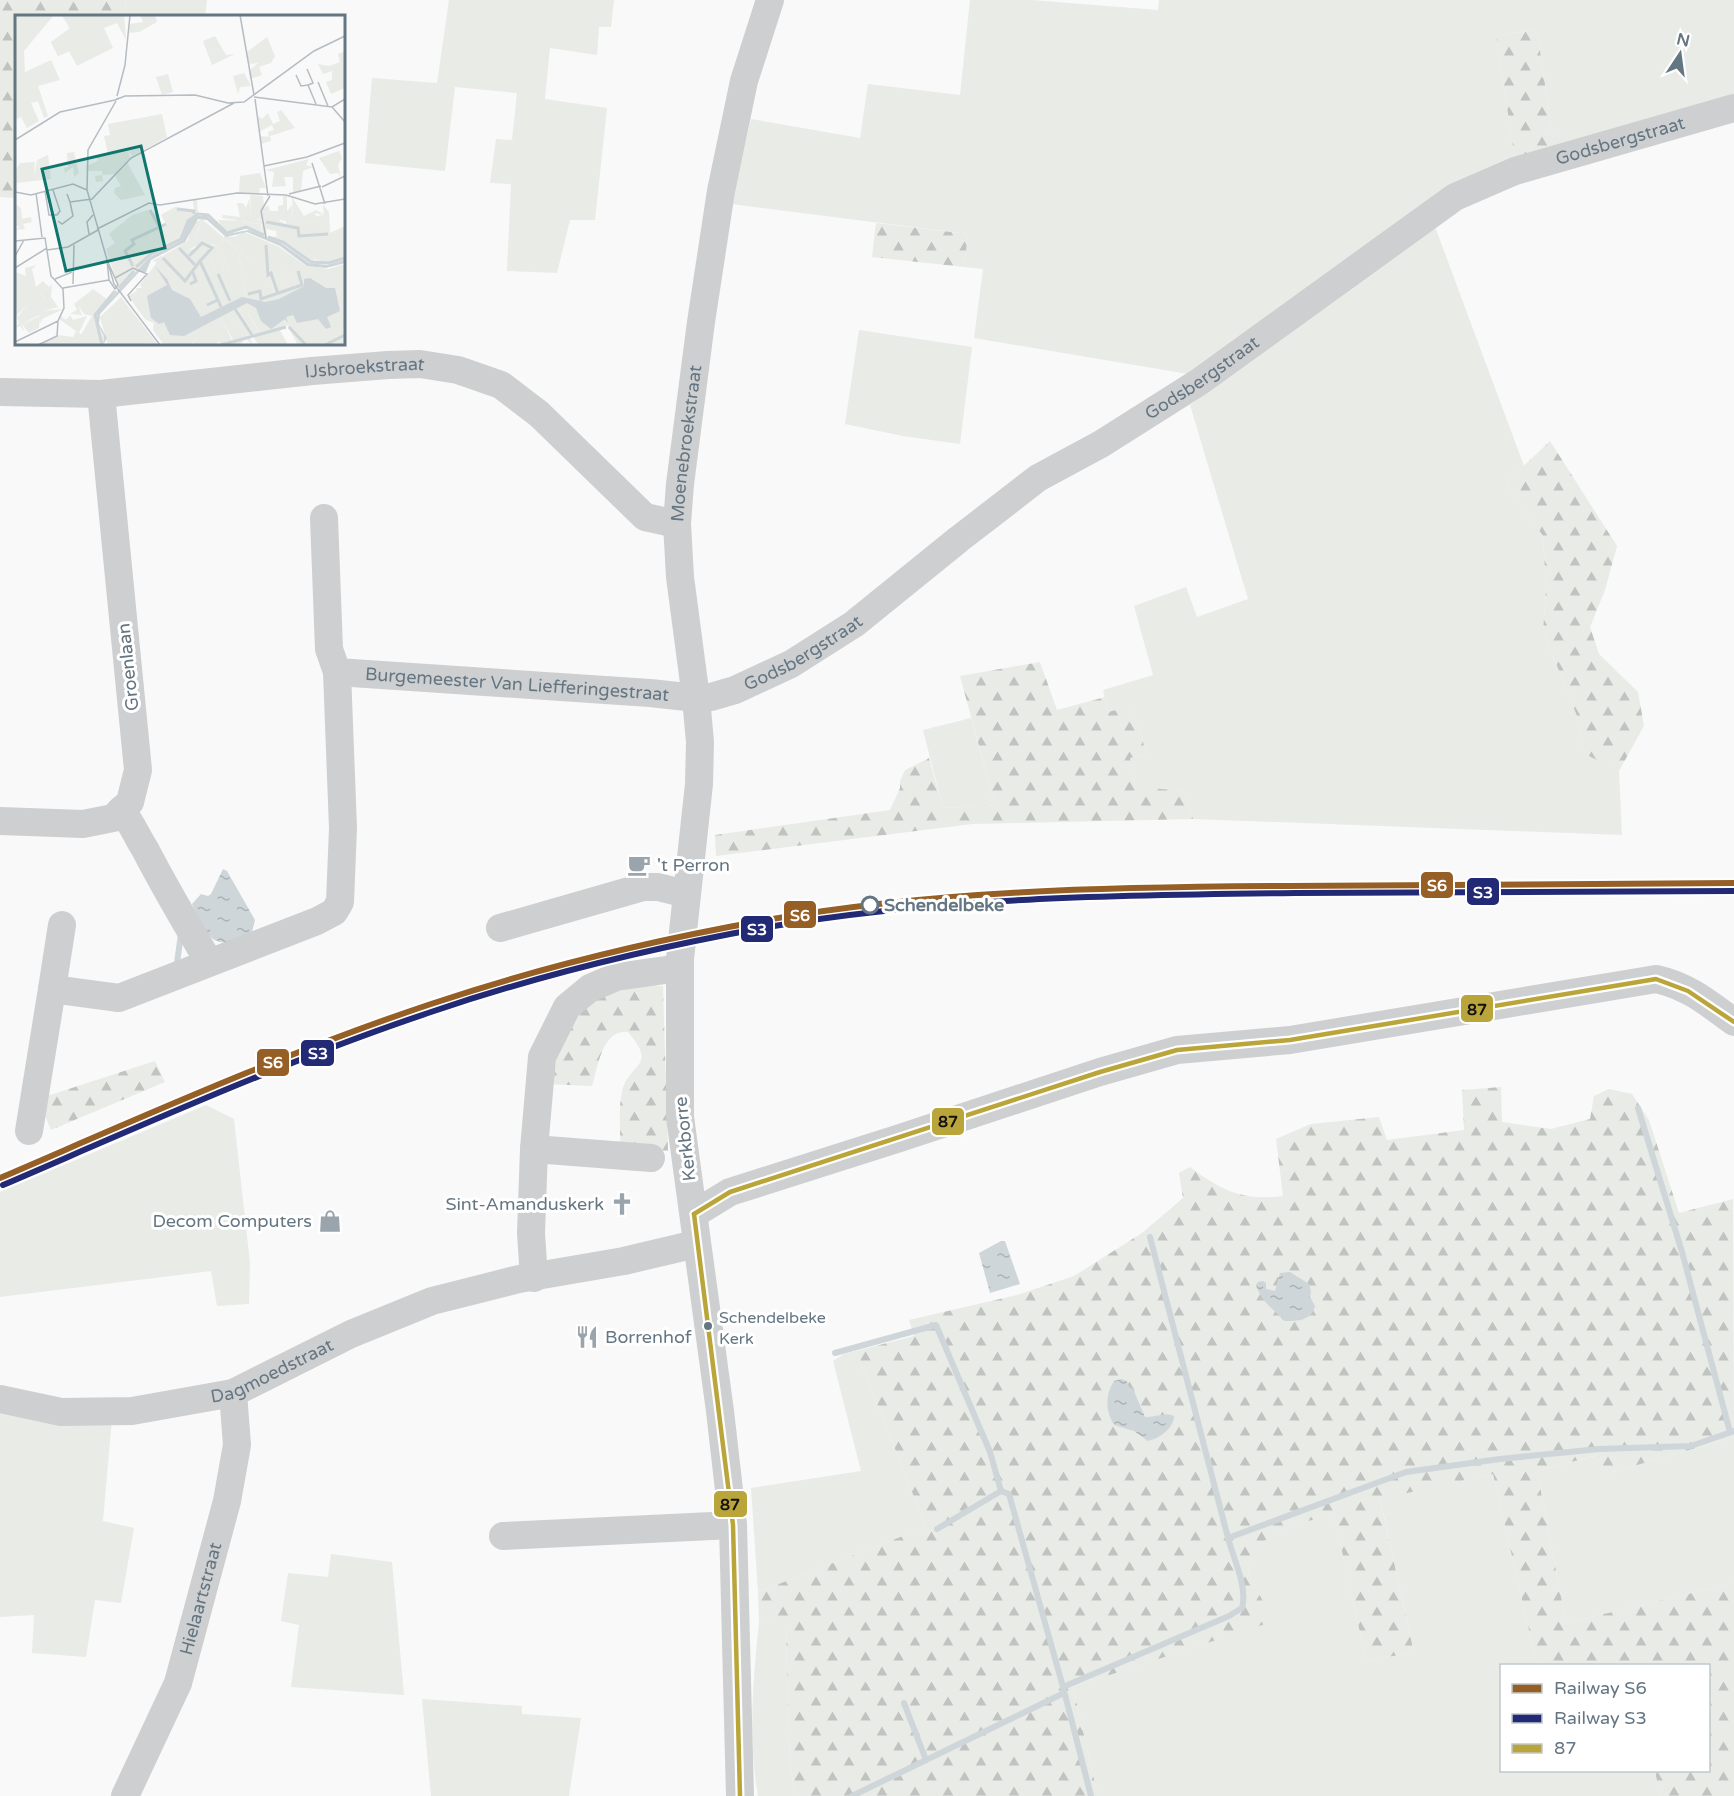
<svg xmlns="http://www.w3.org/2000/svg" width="1734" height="1796" viewBox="0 0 1734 1796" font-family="'Varela Round',sans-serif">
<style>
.grass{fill:#e8ebe6}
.forest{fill:url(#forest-firs)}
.water{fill:url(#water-ripples)}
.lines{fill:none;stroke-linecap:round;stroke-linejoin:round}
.stream{stroke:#ced6d9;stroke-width:6}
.minor{stroke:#cecfd0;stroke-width:28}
.bus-1-casing{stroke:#fff;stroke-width:9}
.bus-1{stroke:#baa53b;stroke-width:4.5}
.rail-1-casing{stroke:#fff;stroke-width:10}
.rail-2-casing{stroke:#fff;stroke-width:10}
.rail-1{stroke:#965f26;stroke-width:6}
.rail-2{stroke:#222975;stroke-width:6}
.stop-dot{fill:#fff;stroke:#657683;stroke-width:3}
.bus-dot{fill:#657683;stroke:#fff;stroke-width:2}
.labels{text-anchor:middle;stroke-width:6;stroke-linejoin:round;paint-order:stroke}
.bus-label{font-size:16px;fill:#657683;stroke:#fff;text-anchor:start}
.street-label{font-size:18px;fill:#657683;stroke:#fff}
.poi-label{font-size:18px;fill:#657683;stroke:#fff;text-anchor:start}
.stop-label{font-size:18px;font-weight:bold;fill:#657683;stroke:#fff;text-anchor:start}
.inset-river{fill:none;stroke:#ced6d9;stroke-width:3}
.inset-road{fill:none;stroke:#b5bdc3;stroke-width:1.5}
.view{fill:#0f766e;fill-opacity:0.15;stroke:#0f766e;stroke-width:3}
.inset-edge{fill:none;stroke:#657683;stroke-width:3}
.line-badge{stroke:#fff;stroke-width:2}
.badge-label{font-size:16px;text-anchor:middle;font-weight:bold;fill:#fff}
.pale-badge-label{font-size:16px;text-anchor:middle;font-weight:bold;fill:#111}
</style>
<defs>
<pattern id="forest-firs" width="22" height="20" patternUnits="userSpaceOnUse" patternTransform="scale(1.5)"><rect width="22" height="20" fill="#e8ebe6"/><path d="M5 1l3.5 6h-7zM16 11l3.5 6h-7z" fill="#c0c3c0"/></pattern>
<pattern id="water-ripples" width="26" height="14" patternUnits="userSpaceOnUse" patternTransform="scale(1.5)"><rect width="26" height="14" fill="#ced6d9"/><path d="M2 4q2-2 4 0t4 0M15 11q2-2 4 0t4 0" fill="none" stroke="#abb2b5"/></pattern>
</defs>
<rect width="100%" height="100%" fill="#f9f9f9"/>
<!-- grass -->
<g class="grass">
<path d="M126,0H207L205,16H125Z"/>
<path d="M449,0H614L611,27H599L597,55L550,48L545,99L607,108L595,220H570L557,273L507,271L511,184L490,183L496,139L512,140L517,93L455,87L445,171L365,163L372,78L437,83Z"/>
<path d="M970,0H1031L1158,10L1159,0H1734V96L1554,146L1537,30L1496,35L1515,160L1194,375L974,338L983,269L964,267L968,234L731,204L751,119L860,138L868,84L960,95Z"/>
<path d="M1434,224L1524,466L1506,483L1543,536L1546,589L1543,631L1577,716L1585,753L1619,771L1622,835L1193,819L1185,791L1137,788L1130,758L1146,754L1138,721L1129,710L1108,712L1103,690L1153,675L1134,606L1186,587L1197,617L1248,599L1190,405Z"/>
<path d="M859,330L972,347L960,444L903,436L845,424Z"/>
<path d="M971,718L995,805L943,808L923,730Z"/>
<path d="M206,1105L234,1119L250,1263L249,1304L217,1306L211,1271L0,1297V1192Z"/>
<path d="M856,1351L926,1527L758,1592L751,1488L861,1471L833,1361L844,1354Z"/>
<path d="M0,1405L112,1418L103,1521L134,1528L121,1603L95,1600L86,1657L32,1653L34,1615L0,1617Z"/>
<path d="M1734,1437V1583L1566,1623L1537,1471L1599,1455L1606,1474Z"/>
<path d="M1493,1474L1537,1665L1502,1666V1770L1655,1771L1660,1796H1098L1073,1687L1273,1621L1248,1574L1254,1546L1291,1525L1334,1514L1366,1660L1414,1653L1380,1498Z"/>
<path d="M331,1554L392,1562L404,1695L291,1687L299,1625L281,1621L288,1573L328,1577Z"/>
<path d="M786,1617L788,1731L794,1796H758C748,1739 753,1679 759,1622Z"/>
<path d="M422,1699L522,1706V1714L581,1718L569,1796H431Z"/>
</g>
<!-- forest -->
<g class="forest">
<path d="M0,0H126L125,16H16V198L0,197Z"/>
<path d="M1537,30L1554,146L1515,160L1496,35Z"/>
<path d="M876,223L968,234L964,267L872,257Z"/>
<path d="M1550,441L1617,546L1605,590L1590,627L1599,654L1638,692L1644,726L1619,771L1585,754L1577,716L1543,631L1546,589L1543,536L1506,483Z"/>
<path d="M1040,662L1057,710L1105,697L1108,712L1116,710H1129L1138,721L1146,754L1130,758L1137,787L1185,791L1193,819L972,824L716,856L715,835L890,810L900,788V781L905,770L929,758L943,808L995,805L960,676Z"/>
<path d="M642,985L663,986L668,1151L620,1148C621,1130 618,1109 622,1092C628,1062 659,1068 628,1032C602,1029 598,1067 592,1086L545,1084L556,1042L590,998Z"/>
<path d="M155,1061L165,1082L51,1130L38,1099Z"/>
<path d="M1501,1087L1502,1122L1551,1129L1590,1119L1594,1096L1609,1089L1632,1094L1649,1120L1679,1213L1733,1199L1734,1437L1606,1474L1598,1455L1537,1471L1566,1623L1734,1583V1796H1660L1655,1771L1708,1770V1666L1537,1665L1493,1474L1380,1499L1414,1653L1366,1660L1334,1515L1291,1525L1254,1547L1248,1574L1274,1621L1073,1687L1098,1796H794L788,1732L786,1618L759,1622L758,1592L926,1527L856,1351L914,1336L909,1320L1017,1295L1074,1276L1142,1233L1183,1198L1179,1173L1190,1167C1222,1191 1243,1201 1283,1196L1276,1139L1311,1124L1379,1117L1387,1140L1464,1130L1462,1090Z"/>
</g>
<!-- water -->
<g class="water">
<path d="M223,869L227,871L255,920L252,932C243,935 230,944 220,942C206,940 197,915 192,904L201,894L208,896L211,894Z"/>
<path d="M1001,1241H1005L1020,1284L990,1293L979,1253Z"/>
<path d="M1290,1272L1309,1284L1311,1291L1310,1297L1315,1306C1311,1321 1298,1321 1284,1321C1273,1308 1261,1302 1256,1285L1258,1282L1263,1281L1266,1283V1289L1275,1291L1280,1273Z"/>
<path d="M1121,1379L1127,1381L1129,1387L1133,1389L1145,1417C1155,1418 1163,1412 1174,1416C1173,1429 1160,1438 1148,1441L1134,1431L1114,1425C1105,1410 1105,1395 1114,1381Z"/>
</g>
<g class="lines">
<!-- stream -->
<g class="stream">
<path d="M177,963L181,934"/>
<path d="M1638,1108L1682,1252L1730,1432"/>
<path d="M1150,1237L1228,1538"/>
<path d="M835,1353L936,1325L990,1452L1001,1491"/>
<path d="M937,1529L1001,1491L1009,1494L1063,1687"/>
<path d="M904,1703L926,1760"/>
<path d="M852,1796L1064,1693"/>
<path d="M1091,1796L1063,1687L1229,1616L1242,1608C1248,1587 1233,1558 1228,1538L1406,1472L1500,1459L1599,1449L1691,1446L1734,1431"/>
</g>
<!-- minor -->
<g class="minor">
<path id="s1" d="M0,392L101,394L312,371L388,365L420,364L458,370L501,385L539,414L645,517L677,524"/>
<path id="s2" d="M324,518L329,649L337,672L650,693L696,698L711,697L735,690L791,664L854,624L959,539L1038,478L1101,444L1199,382L1455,197L1515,171L1734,108"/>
<path d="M121,810C132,823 136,835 145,849C165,888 187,925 209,962"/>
<path d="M0,821L83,824L113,818L130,802L138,770L101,394"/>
<path d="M62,925L52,989L119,998L317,921L334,912L340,902L343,828L337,672"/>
<path d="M500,928L643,887H658L686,894"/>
<path d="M29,1131L52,989"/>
<path d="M534,1149L651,1158"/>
<path d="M694,1214L730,1192L900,1138L1100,1072L1177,1050L1290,1040L1656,979C1688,986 1708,1003 1734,1022"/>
<path d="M534,1278L531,1233L534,1149L542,1057L567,1007L590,988L616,977L680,968"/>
<path id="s3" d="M0,1399L61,1412L132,1411L233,1393L351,1334L432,1301L519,1279L624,1261L696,1244"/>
<path d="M503,1536L733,1525"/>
<path id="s4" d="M125,1796L178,1683L227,1501L237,1445L233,1393"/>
<path id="s5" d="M740,1796L733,1525L720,1411L680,1117V959L699,784L700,742L696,698L680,577L677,524L680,484L701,322L721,191L744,81L770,0"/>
</g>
<!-- bus-1 casing -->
<g class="bus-1-casing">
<g id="bus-1">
<path d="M694,1214L730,1192L1100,1072L1177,1050L1290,1040L1656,979L1688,991L1734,1022"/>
<path d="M694,1214L733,1525L740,1796"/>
</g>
</g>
<!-- bus-1 -->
<use href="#bus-1" class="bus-1"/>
<!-- rail-1 casing -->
<g class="rail-1-casing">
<path id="rail-1" d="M0,1178C142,1117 284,1053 431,1004C538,968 650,941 761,921C934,890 1111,887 1287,886C1436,885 1585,884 1734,883"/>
</g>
<!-- rail-2 casing -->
<g class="rail-2-casing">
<path id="rail-2" d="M3,1185C145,1124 287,1060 434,1011C540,975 652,948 762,928C939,897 1118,895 1296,893C1442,892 1588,891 1734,891"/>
</g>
<!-- rail-1 -->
<use href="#rail-1" class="rail-1"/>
<!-- rail-2 -->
<use href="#rail-2" class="rail-2"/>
</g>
<!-- icons -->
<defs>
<g id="cafe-bare" transform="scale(1.8)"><path d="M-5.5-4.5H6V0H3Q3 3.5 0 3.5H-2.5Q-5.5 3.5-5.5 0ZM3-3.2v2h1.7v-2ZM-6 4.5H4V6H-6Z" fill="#99a4ac" stroke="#fff" stroke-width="2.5" paint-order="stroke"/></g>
<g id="church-bare" transform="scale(1.8)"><path d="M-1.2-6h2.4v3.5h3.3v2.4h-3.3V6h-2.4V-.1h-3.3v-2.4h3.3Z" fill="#99a4ac" stroke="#fff" stroke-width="2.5" paint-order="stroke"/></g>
<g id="shop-bare" transform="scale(1.8)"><path d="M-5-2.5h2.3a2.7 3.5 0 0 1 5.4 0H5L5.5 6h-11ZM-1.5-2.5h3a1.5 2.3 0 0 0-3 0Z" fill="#99a4ac" stroke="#fff" stroke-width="2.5" paint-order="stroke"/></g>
<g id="restaurant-bare" transform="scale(1.8)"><path d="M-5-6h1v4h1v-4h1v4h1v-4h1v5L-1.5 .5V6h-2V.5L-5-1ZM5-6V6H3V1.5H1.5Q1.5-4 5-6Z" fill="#99a4ac" stroke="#fff" stroke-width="2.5" paint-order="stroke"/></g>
</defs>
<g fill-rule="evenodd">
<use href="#cafe-bare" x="639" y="865"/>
<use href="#church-bare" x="622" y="1204"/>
<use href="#shop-bare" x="330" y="1221"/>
<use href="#restaurant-bare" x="587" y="1337"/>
</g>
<!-- markers -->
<circle class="stop-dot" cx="870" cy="905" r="8"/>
<circle class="bus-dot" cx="708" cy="1326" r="5"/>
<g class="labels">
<!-- bus labels -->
<g class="bus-label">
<text x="719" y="1323">Schendelbeke<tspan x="719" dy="21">Kerk</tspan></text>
</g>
<!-- street labels -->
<g class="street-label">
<text dy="6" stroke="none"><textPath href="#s2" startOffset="1605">Godsbergstraat</textPath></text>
<text dy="6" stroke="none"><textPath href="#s1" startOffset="366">IJsbroekstraat</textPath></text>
<text dy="6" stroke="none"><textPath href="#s2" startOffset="1119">Godsbergstraat</textPath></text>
<text dy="6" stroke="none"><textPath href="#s5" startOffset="1359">Moenebroekstraat</textPath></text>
<text dy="6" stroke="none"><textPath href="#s2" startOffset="633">Godsbergstraat</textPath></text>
<text transform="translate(128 667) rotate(-96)" y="6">Groenlaan</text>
<text dy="6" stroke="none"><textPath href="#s2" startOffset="336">Burgemeester Van Liefferingestraat</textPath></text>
<text transform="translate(685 1139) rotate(-96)" y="6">Kerkborre</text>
<text dy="6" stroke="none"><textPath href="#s3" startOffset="280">Dagmoedstraat</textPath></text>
<text dy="6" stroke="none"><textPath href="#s4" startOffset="212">Hielaartstraat</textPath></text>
</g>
<!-- poi labels -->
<g class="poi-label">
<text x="657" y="871">'t Perron</text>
<text x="604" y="1210" text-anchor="end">Sint-Amanduskerk</text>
<text x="312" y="1227" text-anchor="end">Decom Computers</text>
<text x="605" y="1343">Borrenhof</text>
</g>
<!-- stop labels -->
<g class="stop-label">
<text x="884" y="911">Schendelbeke</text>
</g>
</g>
<!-- overview -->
<g transform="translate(15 15)">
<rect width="330" height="330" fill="#f9f9f9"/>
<path d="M47,0H109L111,25L102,8L89,13L98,33L62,51L54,36L43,41L36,27L55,14ZM125,0H140L142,7L124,17L114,18L115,9L128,7ZM200,21L211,40L220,39L197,50L188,26ZM252,22L260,41L256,48L244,52L247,60L235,64L234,56L243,48L234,49L232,37ZM330,36V73L316,79L311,67L317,65V56L308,59L303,49L314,51L325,47L323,39ZM0,44L8,58L36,45L45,65L23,71L33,101L29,103L23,86L16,88L24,106L12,113L6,102L0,105ZM229,58L236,71L225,72L223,79L218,61ZM153,59L158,77L147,80L141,62ZM266,95L280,113L255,121L256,126L246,129L245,121L254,122L253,117L259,115L257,110L244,117L242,100L247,104L253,98L258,109L265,106L262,97ZM147,99L152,122L117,141L113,136L115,143L100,159L87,160L88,166L81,167L80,161L87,160V156H71V151L83,146L82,141L93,139L89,121L95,120L93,109ZM324,136L327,143L323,150L326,163L323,158L315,159L304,143ZM59,137L64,158L59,162L58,152L50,158L49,153L53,152L52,138ZM294,144L291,150L298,152L288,156L286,176L278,178V162H269L271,171L257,172L259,157L251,155ZM22,145L28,165L1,168L0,176V157L5,148L20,147L19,164ZM112,147L130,180L106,185L99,178L100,173L106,171L100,161ZM245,158L251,173H245L244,179L224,178L225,161ZM235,180L248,181L249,193L253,190L255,196H263V191L268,190V181H272V207L264,204L267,210L242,204L236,199ZM277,182L289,201L301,195L310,200L299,198L301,204L287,209L278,207ZM178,185H182L183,199L173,205L167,223L153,231L148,221L138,226L134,217L151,209L146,200L160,192L179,195ZM222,188H228L231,193L227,207L246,209L247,219L234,212L225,213L221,205L207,203L208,200L225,202ZM0,189L6,193L7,204L16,202L17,207L8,209L10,214L0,215L5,211H0ZM187,204L208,222L204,231L197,229L193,237L203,260L196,238L198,233H203L209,256L213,253L206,233L222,235L211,224L227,234L224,241L231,280L197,299L151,313L233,288L272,310L257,317L265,315L273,330H261L253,316L247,318L231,295L244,317L239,319L224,296L229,291L219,295L234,320L229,321L215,300L207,304L219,330H205L204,326L201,330H176L190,315L147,326L138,315L139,308L130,304L121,273H127L126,269L146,242L163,232L169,236L182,233L180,225ZM300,206L307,207L313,219L287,218L289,210ZM278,213H284L299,246L330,243L314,248L296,247L285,242L278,236ZM132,218L138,232L143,230L147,237L135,242L106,276L110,236L123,222L129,229L125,221ZM237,220L264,232L291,251L287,270L281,272L274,250L267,253L275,275L260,281L257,267L263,274L261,270L256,264L250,268L249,262L256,257L248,247L230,241ZM22,250L17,254L21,272L28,266L34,272L37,269L36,282L43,292L29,296L32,289L26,278L31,273L0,296V257L11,261L10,253ZM78,274L93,285L101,275L104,278L85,295L82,310L89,321L88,330H60L77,301L69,299L63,290L67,300L55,299L62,295L59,289ZM106,282L143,330H93L85,302ZM11,291L17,301L8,309L25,301L24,313L14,318L2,303ZM55,300L58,305L72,301L64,318L44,304L46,301L51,305Z" fill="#e8ebe6"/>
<path d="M33,140L36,164L29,165L22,145ZM234,184L236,198L243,205L266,210L263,205L271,209L272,196L277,190L278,207L288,209L300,204L299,197L301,201L309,200L308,190L314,197L315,218L330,211V242L312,247L287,242L284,213H278L279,236L268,226L253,223L262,221L261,216L251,214L252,221L247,219V209L222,206L225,213L215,217L208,214L203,205L227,206ZM299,206L307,207L313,219L287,218L290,210ZM133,195L142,199L148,211L134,217L137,225L148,220L153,231L146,236L143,230L138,232L131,218L126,221L129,229L121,224V229L110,236L118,251L108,259L114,261L105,276L91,234L100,228L94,219L117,200ZM187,204L180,224L187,228L169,237L163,232L173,225L178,208ZM229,217L237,220L231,242L252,245L255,257L257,249L258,257L249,263L251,268L258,261L263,274L257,267L259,280L275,275L267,253L274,248L281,272L269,277L260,281L247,284L244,277L231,280L224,241L227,234L211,225L222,235L221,241L206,233L213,254L209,256L203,233L197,235L203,260L193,237L196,230L204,231L209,221L219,222ZM29,271L31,273L26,279L32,289L29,296L48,294L27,304L26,309L24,300L7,309L17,301L11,291L2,300L10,317L5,311L0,313L4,308L0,296ZM229,291L224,296L239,319L244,317L232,295L247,318L253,316L261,330H244L238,322L235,323L238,330L231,324L224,330H214L218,325L207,304L217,297L215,300L229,321L234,320L219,295Z" fill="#e8ebe6" fill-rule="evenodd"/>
<path d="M0,0H39L9,36L10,58H0ZM47,0H60L70,30L43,41L36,27L55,13ZM147,241L170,267L167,274L174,270L189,301L231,280L244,277L248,284L287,270V250L313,254L330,249V330H283L272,310L251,315L233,289L194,312L175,330H149L138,315L139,308L130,304L113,281L127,273L125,270L142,248L138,245ZM61,316L82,330H25L43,320L58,322Z" fill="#e8ebe6"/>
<path d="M182,201H192L212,219L234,215L266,228L294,248L312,250L330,245V248L311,253L292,251L265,231L232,217L211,222L192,205L183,204L170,227L136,245L131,257H124L85,299L84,309L92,323L88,330L89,321L81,306L83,297L135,242L167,225L174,206ZM140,251L152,264L157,275L175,284L186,302L227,282L250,287L264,284L289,271V264L295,263L311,273H320L325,296L312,302L316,312L311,314L303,304L282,308L278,300L271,302L273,308L270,304L256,314L246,306L241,293L232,288L169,321L155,320L149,307L144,309L136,303L132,281L152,270Z" fill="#ced6d9"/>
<path class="inset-river" d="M162,194L179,196V199M135,195L145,213M251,207L283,213L284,221L313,219M253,222L268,227L296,247L314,248L330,243M251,230L253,260L256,258L263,279M164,233L180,250M174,241L187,228L197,233L186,245M148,243L170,266L185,246L203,285M118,251L110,236L119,229L117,225L151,209M121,252L136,239L166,224L173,206L183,199L193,200L212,218L231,212L249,220M203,259L215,286M175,269L181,266L177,255M104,273L119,256M233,279L245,276L246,284L287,270L283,256M192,290L203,285L206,292M220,294L237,320M274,312L291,330M87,330L80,300L100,276M206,330L271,312M310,330L330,320"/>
<path class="inset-road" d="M225,0L239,80M292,54L298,68L293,70M281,60L286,71L293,70L301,89M303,67L313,91M102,81L110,50L115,0M239,82L317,92L330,84M104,83L100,85L110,81L180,80L213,88L229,87L299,36L330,21M240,84L253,181M101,86L73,135L72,175L99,269L145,330M317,92L330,107M0,125L45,97L100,85M297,148L310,189M249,151L292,142L330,128M307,172L330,161M30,176L34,200H42L45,196L38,175M0,177L16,180L58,169L72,175M21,178L27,222M52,179L55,187L77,184L116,143L219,88M274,179L306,171M43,206L47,209L58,201L55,187M82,214L134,188L145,190L222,178L271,180L300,189L330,184M74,219L72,207L78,200M251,223L246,196L255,181M0,226L30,223L36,261L48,274L49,293L43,306L42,321L23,330M32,235L53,232L83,215M0,241L9,225M92,245L103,270L100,274L94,265ZM0,253L32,233M100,263L118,253L132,259L113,280L116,286M40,264L57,257M58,269L59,230M48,273L94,265M0,327L43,306"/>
<path class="view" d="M126,131L150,233L51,256L27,154Z"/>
<rect width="330" height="330" class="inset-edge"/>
</g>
<g class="line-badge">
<rect x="1420" y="871" width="34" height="28" rx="6" fill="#965f26"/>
<rect x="1466" y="877" width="34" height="29" rx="6" fill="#222975"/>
<rect x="783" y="900" width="34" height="29" rx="6" fill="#965f26"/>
<rect x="740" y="915" width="34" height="28" rx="6" fill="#222975"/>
<rect x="1460" y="994" width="34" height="29" rx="6" fill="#baa53b"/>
<rect x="300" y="1039" width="35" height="28" rx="6" fill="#222975"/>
<rect x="256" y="1048" width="34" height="29" rx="6" fill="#965f26"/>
<rect x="931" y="1107" width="34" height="29" rx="6" fill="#baa53b"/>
<rect x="713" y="1490" width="35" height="28" rx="6" fill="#baa53b"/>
</g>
<g class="badge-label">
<text x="1437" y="891">S6</text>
<text x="1483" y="898">S3</text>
<text x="800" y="921">S6</text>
<text x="757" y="935">S3</text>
<text x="318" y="1059">S3</text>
<text x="273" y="1068">S6</text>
</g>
<g class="pale-badge-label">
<text x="1477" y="1015">87</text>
<text x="948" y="1127">87</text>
<text x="730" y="1510">87</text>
</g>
<!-- legend -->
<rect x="1500" y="1664" width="210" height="108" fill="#ffffff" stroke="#c1c8cd" stroke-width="1.5"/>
<rect x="1512" y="1684" width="30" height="9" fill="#965f26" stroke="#c1c8cd" stroke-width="1.5"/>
<text x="1554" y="1694" font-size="18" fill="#657683">Railway S6</text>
<rect x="1512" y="1714" width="30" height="9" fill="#222975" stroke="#c1c8cd" stroke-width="1.5"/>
<text x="1554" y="1724" font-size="18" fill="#657683">Railway S3</text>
<rect x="1512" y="1744" width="30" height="9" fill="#baa53b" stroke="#c1c8cd" stroke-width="1.5"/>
<text x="1554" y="1754" font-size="18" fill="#657683">87</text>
<!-- north arrow -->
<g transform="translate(1680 54) rotate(13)" stroke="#ffffff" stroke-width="4.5" paint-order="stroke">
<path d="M0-4.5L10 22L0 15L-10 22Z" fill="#657683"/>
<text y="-9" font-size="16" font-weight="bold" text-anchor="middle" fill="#657683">N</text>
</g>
</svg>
